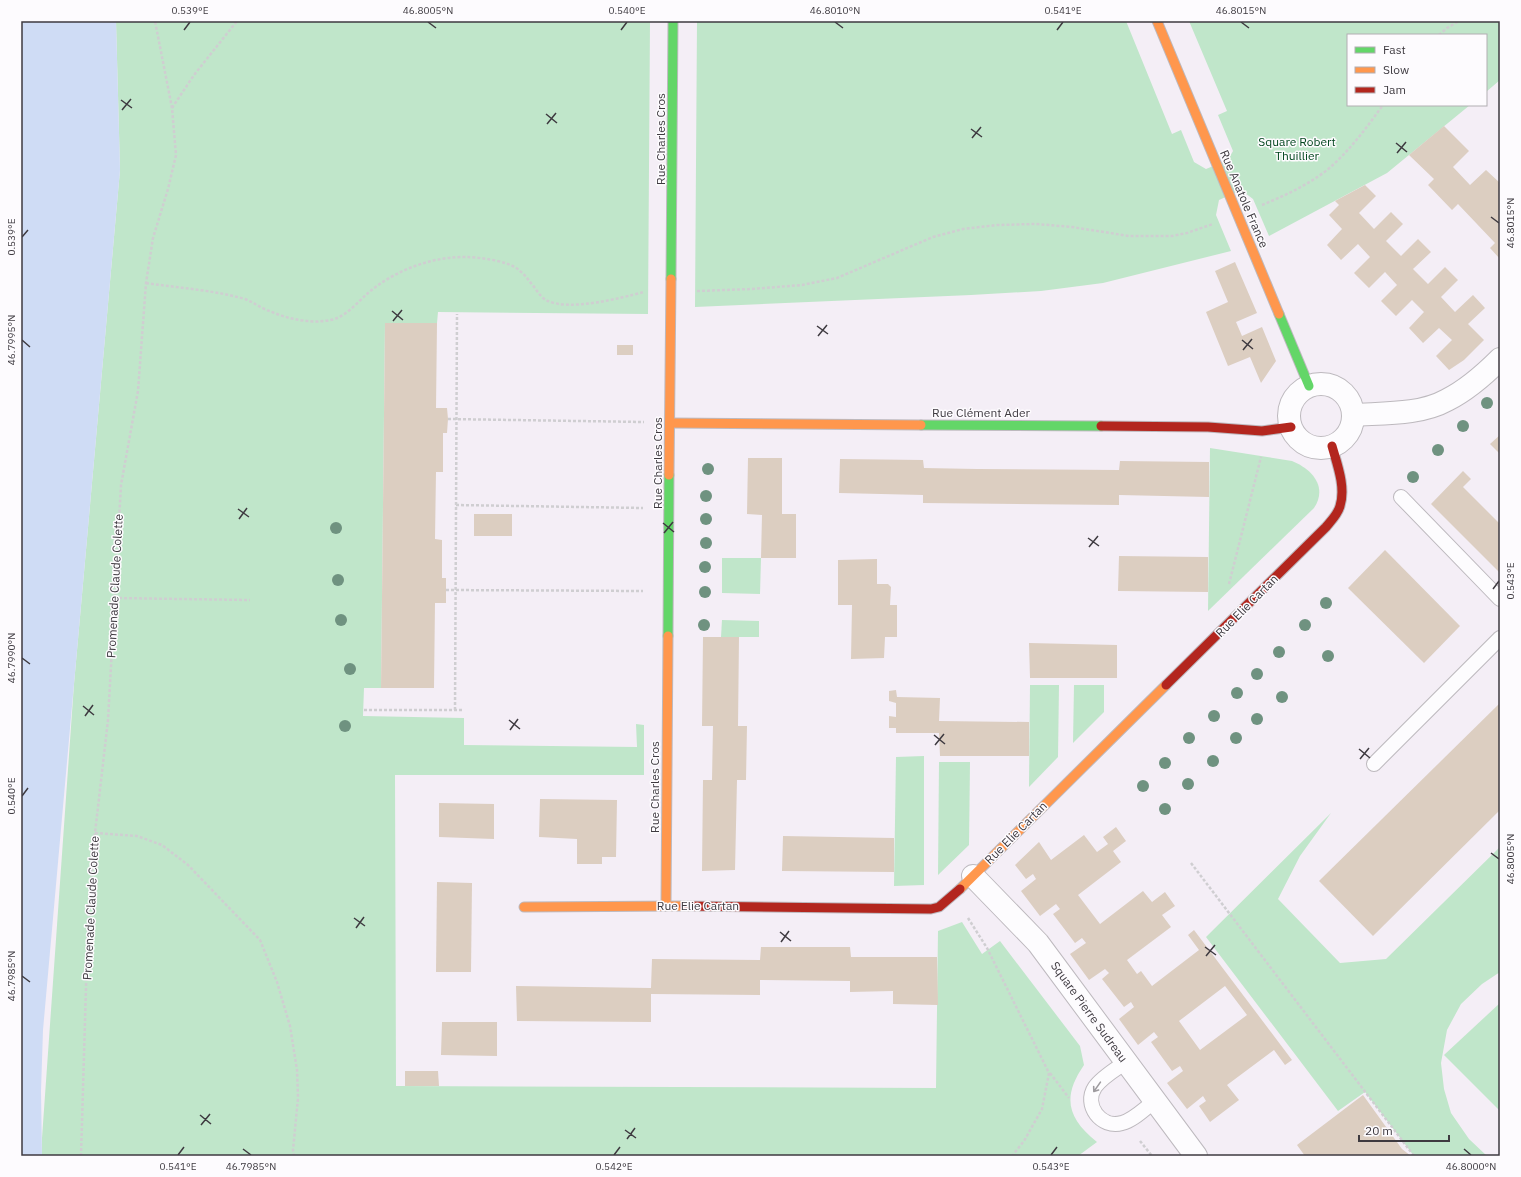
<svg xmlns="http://www.w3.org/2000/svg" width="1521" height="1177" viewBox="0 0 1521 1177" font-family="'IBM Plex Sans',sans-serif">
<style>
.green{fill:#c0e6ca}
.water{fill:#cfdcf5}
.building{fill:#dccec1;fill-rule:evenodd}
.lines{fill:none;stroke-linecap:round;stroke-linejoin:round}
.lane-casing{stroke:#bdb9be;stroke-width:16}
.street-casing{stroke:#bdb9be;stroke-width:24}
.fast-casing{stroke:#bdb9be;stroke-width:11}
.slow-casing{stroke:#bdb9be;stroke-width:11}
.jam-casing{stroke:#bdb9be;stroke-width:11}
.path{stroke:#cfced1;stroke-width:2.5;stroke-dasharray:3 2;stroke-linecap:butt}
.lane{stroke:#fdfcfe;stroke-width:14}
.street{stroke:#fdfcfe;stroke-width:22}
.fast{stroke:#63d668;stroke-width:9}
.slow{stroke:#ff974d;stroke-width:9}
.jam{stroke:#b3261e;stroke-width:9}
.tree{fill:#6f9280}
.oneway{stroke:#9e9b9f}
.ticks{fill:none;stroke:#3e3a40;stroke-width:1.5}
.labels{text-anchor:middle;stroke-width:3;stroke-linejoin:round;paint-order:stroke}
.street-label{font-size:12px;fill:#3e3a40;stroke:#fdfbfe}
.park-label{font-size:12px;fill:#03471f;stroke:#fdfbfe}
.neatline{fill:none;stroke:#3e3a40;stroke-width:1.5}
.ticks-label{font-size:10px;text-anchor:middle;fill:#3e3a40}
</style>
<rect width="100%" height="100%" fill="#f4eef6"/>
<!-- green -->
<g class="green">
<path d="M116,21H650L648,314L438,312L437,323H385L381,688H364L363,716L464,718V745L637,747L636,724L644,725V775H395L396,1086L936,1088L938,931L962,922L982,954L1000,941L1080,1046L1084,1065C1062,1097 1067,1118 1097,1142L1078,1156H42V1138L74,684L120,170Z"/>
<path d="M697,21H1126L1172,134L1181,130L1194,162L1206,169L1228,160L1233,151L1218,115L1227,111L1189,21H1500V80L1486,92V35H1348V105H1470L1387,173L1269,236L1253,199L1241,190L1219,200L1216,215L1231,251L1103,283L1041,291L971,295L695,307Z"/>
<path d="M1210,448L1292,461C1312,469 1328,487 1314,508L1208,611Z"/>
<path d="M722,558H761L760,594L722,593Z"/>
<path d="M722,620L759,621V637H721Z"/>
<path d="M1030,685H1059L1058,757L1029,787Z"/>
<path d="M1074,685H1104V712L1073,743Z"/>
<path d="M924,756V885L894,886L896,757Z"/>
<path d="M939,762H970L969,845L938,875Z"/>
<path d="M1331,813L1300,856L1278,899L1340,963L1386,959L1500,847V972L1482,984L1461,1004L1447,1030L1441,1063L1444,1089L1451,1113L1469,1139L1487,1156H1414L1365,1092L1338,1111L1206,937Z"/>
<path d="M1500,1003V1111L1444,1055Z"/>
</g>
<!-- water -->
<path class="water" d="M21,21H116L120,170L43,1030L41,1091L42,1156H21Z"/>
<!-- building -->
<g class="building">
<path d="M1444,126L1469,151L1453,167L1470,185L1486,170L1500,183V259L1490,248L1495,243L1458,204L1452,210L1428,185L1434,179L1409,155Z"/>
<path d="M1365,185L1376,196L1359,213L1374,229L1391,212L1403,224L1386,241L1401,256L1418,239L1431,252L1413,269L1428,284L1445,267L1458,280L1441,297L1455,312L1473,295L1485,308L1468,324L1484,340L1464,360L1449,370L1436,356L1452,340L1439,328L1423,343L1409,328L1424,312L1412,300L1396,316L1381,301L1397,285L1385,272L1369,288L1354,273L1370,257L1358,244L1341,260L1327,245L1342,229L1329,215L1339,205L1335,201Z"/>
<path d="M1235,262L1257,313L1236,322L1242,336L1262,327L1276,361L1261,383L1250,357L1228,366L1206,312L1228,302L1215,271Z"/>
<path d="M385,323H437L436,408H447L448,419L447,433H443V472H436L435,539L442,540V578H446V603H435L434,688H381Z"/>
<rect x="617" y="345" width="16" height="10"/>
<path d="M1500,435V454L1490,444Z"/>
<path d="M748,458H782V514H796V558H761L762,515L747,514Z"/>
<path d="M840,459L923,460L924,468L977,469L1119,470L1120,461L1209,462V497L1119,495V505L923,503V495L839,493Z"/>
<path d="M1463,471L1471,479L1463,487L1500,524V573L1431,504Z"/>
<rect x="474" y="514" width="38" height="22"/>
<path d="M1385,550L1460,626L1424,663L1348,588Z"/>
<path d="M1119,556L1208,557V592L1118,591Z"/>
<path d="M877,559V584H888L891,587L890,605H897V637H885L884,658L851,659L852,605H838V560Z"/>
<path d="M703,637H739L738,726H747L746,780H737L735,870L702,871L703,780H712L713,726H702Z"/>
<path d="M1029,643L1117,645V678H1030Z"/>
<path d="M896,690L897,697L940,698L939,721L1029,722V756H940L939,733H896V728H889V716L896,717V703L889,701V691Z"/>
<path d="M1500,703V810L1373,936L1319,881Z"/>
<path d="M540,799L617,800L616,857H602V864H577V839L539,837Z"/>
<path d="M439,803L494,804V839L439,837Z"/>
<path d="M1116,827L1126,841L1113,851L1121,862L1078,895L1100,924L1143,891L1152,902L1165,892L1175,906L1162,915L1171,927L1127,960L1137,974L1141,971L1152,986L1199,950L1188,935L1194,930L1292,1060L1285,1065L1274,1050L1227,1085L1239,1100L1210,1122L1199,1106L1206,1101L1203,1096L1187,1109L1167,1083L1183,1071L1180,1066L1172,1071L1151,1042L1158,1037L1154,1032L1138,1045L1119,1019L1134,1007L1131,1002L1124,1007L1102,979L1109,973L1105,969L1089,980L1070,954L1086,943L1082,938L1075,943L1053,914L1060,909L1056,904L1040,916L1021,891L1036,879L1033,874L1026,879L1015,865L1039,842L1051,860L1084,835L1097,852L1108,844L1103,837ZM1225,986L1247,1015L1200,1050L1179,1021Z"/>
<path d="M783,836L894,838V872L782,871Z"/>
<path d="M437,882L472,883L471,972H436Z"/>
<path d="M761,947H850L851,957H937L938,1005L893,1004V991L850,992V981L760,980V995L651,994V1022L517,1021L516,986L651,988L652,959L760,960Z"/>
<path d="M442,1022H497V1056L441,1055Z"/>
<path d="M405,1071H438L439,1086H405Z"/>
<path d="M1363,1095L1402,1149L1411,1156H1305L1297,1145Z"/>
</g>
<g class="lines">
<!-- lane casing -->
<g class="lane-casing">
<g id="lane">
<path d="M1401,497L1500,599"/>
<path d="M1374,764L1500,638"/>
<path d="M1126,1062C1116,1069 1102,1077 1095,1087C1083,1105 1101,1129 1122,1123C1134,1120 1145,1108 1155,1101"/>
</g>
</g>
<!-- street casing -->
<g class="street-casing">
<g id="street">
<circle cx="1321" cy="416" r="32"/>
<path d="M1353,415C1384,413 1420,415 1447,400C1467,390 1484,375 1500,359"/>
<path d="M973,876L1038,943L1196,1156"/>
</g>
</g>
<!-- fast casing -->
<g class="fast-casing">
<g id="fast">
<path d="M671,279L673,21"/>
<path d="M1279,314L1309,386"/>
<path d="M921,425L1101,426"/>
<path d="M668,636L669,475"/>
</g>
</g>
<!-- slow casing -->
<g class="slow-casing">
<g id="slow">
<path d="M1157,21L1279,314"/>
<path d="M671,423L921,425"/>
<path d="M669,475L671,279"/>
<path d="M960,889L1166,685"/>
<path d="M666,906L668,636"/>
<path d="M524,907L684,906"/>
</g>
</g>
<!-- jam casing -->
<g class="jam-casing">
<g id="jam">
<path d="M1101,426L1208,427L1262,431L1291,427"/>
<path d="M1166,685L1326,527C1331,521 1338,514 1340,506C1346,487 1337,464 1332,446"/>
<path d="M684,906L931,909L939,907L960,889"/>
</g>
</g>
<!-- path -->
<g class="path">
<path d="M1439,35L1447,28L1459,21"/>
<path d="M172,108L194,75L237,21"/>
<path d="M1262,205C1284,196 1308,185 1327,170C1348,153 1367,127 1383,105"/>
<path d="M146,283C179,288 213,290 245,299C253,302 259,307 267,310C287,319 313,325 335,319C348,314 358,302 368,293C395,270 433,256 468,257C483,258 510,261 520,271C524,274 527,278 530,282C535,287 540,297 546,300C569,312 620,298 644,292"/>
<path d="M697,291L752,289L802,285L837,278L933,237L963,229L997,225L1036,224L1072,227L1129,236H1172L1187,233L1213,224"/>
<path d="M448,419L644,422"/>
<path d="M456,505L643,508"/>
<path d="M1229,584L1261,457"/>
<path d="M446,590L643,591"/>
<path d="M114,598L250,600"/>
<path d="M364,710H464"/>
<path d="M455,710L457,314"/>
<path d="M95,833L137,836L162,845L188,865L260,940L277,982L290,1026L297,1070L298,1098L293,1150L294,1156"/>
<path d="M1191,863L1414,1156"/>
<path d="M968,918L987,948L1049,1073L1042,1109L1024,1141L1012,1156"/>
<path d="M1050,1073L1069,1098"/>
<path d="M1140,1141L1152,1156"/>
<path d="M81,1156L88,920L95,833L108,720L121,485L138,391L146,283L153,238L168,189L176,155L172,108L155,21"/>
</g>
<!-- lane -->
<use href="#lane" class="lane"/>
<!-- street -->
<use href="#street" class="street"/>
<!-- fast -->
<use href="#fast" class="fast"/>
<!-- slow -->
<use href="#slow" class="slow"/>
<!-- jam -->
<use href="#jam" class="jam"/>
</g>
<!-- trees -->
<g class="tree">
<circle cx="1487" cy="403" r="6"/>
<circle cx="1463" cy="426" r="6"/>
<circle cx="1438" cy="450" r="6"/>
<circle cx="708" cy="469" r="6"/>
<circle cx="1413" cy="477" r="6"/>
<circle cx="706" cy="496" r="6"/>
<circle cx="706" cy="519" r="6"/>
<circle cx="336" cy="528" r="6"/>
<circle cx="706" cy="543" r="6"/>
<circle cx="705" cy="567" r="6"/>
<circle cx="338" cy="580" r="6"/>
<circle cx="705" cy="592" r="6"/>
<circle cx="1326" cy="603" r="6"/>
<circle cx="341" cy="620" r="6"/>
<circle cx="704" cy="625" r="6"/>
<circle cx="1305" cy="625" r="6"/>
<circle cx="1279" cy="652" r="6"/>
<circle cx="1328" cy="656" r="6"/>
<circle cx="350" cy="669" r="6"/>
<circle cx="1257" cy="674" r="6"/>
<circle cx="1237" cy="693" r="6"/>
<circle cx="1282" cy="697" r="6"/>
<circle cx="1214" cy="716" r="6"/>
<circle cx="1257" cy="719" r="6"/>
<circle cx="345" cy="726" r="6"/>
<circle cx="1189" cy="738" r="6"/>
<circle cx="1236" cy="738" r="6"/>
<circle cx="1213" cy="761" r="6"/>
<circle cx="1165" cy="763" r="6"/>
<circle cx="1188" cy="784" r="6"/>
<circle cx="1143" cy="786" r="6"/>
<circle cx="1165" cy="809" r="6"/>
</g>
<!-- one-way arrows -->
<defs><path id="oneway-shaft" d="M-6 0H5M1.5-3L5.5 0L1.5 3" fill="none" stroke-width="1.6" stroke-linecap="round" stroke-linejoin="round"/></defs>
<use class="oneway" href="#oneway-shaft" transform="translate(1097 1087) rotate(125)"/>
<!-- ticks -->
<path class="ticks" d="M428,22L436,28M835,22L843,28M1241,22L1249,28M184,30L190,22M621,30L627,22M1057,30L1063,22M121,100L132,108M122,110L131,99M546,114L557,123M547,124L556,113M971,129L982,137M972,138L981,127M1396,143L1407,152M1397,153L1406,142M1491,217L1499,223M22,237L28,230M392,311L403,320M393,321L402,310M817,326L828,334M818,336L827,325M22,340L30,347M1242,340L1253,349M1243,350L1252,339M238,509L249,517M239,519L247,508M663,523L674,532M664,533L673,522M1088,538L1099,546M1089,547L1098,536M1493,589L1499,581M22,658L30,664M83,706L94,715M85,716L93,705M509,720L520,729M510,730L518,719M934,735L945,744M935,745L944,734M1359,749L1370,758M1360,759L1369,748M22,796L28,788M1491,853L1499,859M354,918L365,926M356,928L364,917M780,932L791,941M781,942L789,931M1205,947L1216,955M1206,956L1215,945M22,976L30,982M200,1115L211,1124M201,1125L210,1114M625,1130L636,1138M627,1139L635,1128M243,1149L251,1155M1464,1149L1471,1155M178,1155L184,1147M614,1155L620,1147M1051,1155L1057,1147"/>
<g class="labels">
<!-- street labels -->
<g class="street-label">
<text transform="translate(661 139) rotate(-90)" y="4">Rue Charles Cros</text>
<text transform="translate(1244 199) rotate(67)" y="4">Rue Anatole France</text>
<text x="981" y="417">Rue Clément Ader</text>
<text transform="translate(658 463) rotate(-90)" y="4">Rue Charles Cros</text>
<text transform="translate(115 586) rotate(-87)" y="4">Promenade Claude Colette</text>
<text transform="translate(1247 606) rotate(-45)" y="4">Rue Elie Cartan</text>
<text transform="translate(655 787) rotate(-90)" y="4">Rue Charles Cros</text>
<text transform="translate(1016 833) rotate(-45)" y="4">Rue Elie Cartan</text>
<text x="698" y="910">Rue Elie Cartan</text>
<text transform="translate(91 908) rotate(-87)" y="4">Promenade Claude Colette</text>
<text transform="translate(1089 1012) rotate(54)" y="4">Square Pierre Sudreau</text>
</g>
<!-- park labels -->
<g class="park-label">
<text x="1297" y="146">Square Robert<tspan x="1297" dy="14">Thuillier</tspan></text>
</g>
</g>
<!-- border -->
<rect width="1521" height="1177" fill="none" stroke="#fdfbfe" stroke-width="44"/>
<!-- legend -->
<rect x="1347" y="34" width="140" height="72" fill="#fdfbfe" stroke="#b1aeb2"/>
<rect x="1355" y="47" width="20" height="6" fill="#63d668" stroke="#b1aeb2"/>
<text x="1383" y="54" font-size="12" fill="#3e3a40">Fast</text>
<rect x="1355" y="67" width="20" height="6" fill="#ff974d" stroke="#b1aeb2"/>
<text x="1383" y="74" font-size="12" fill="#3e3a40">Slow</text>
<rect x="1355" y="87" width="20" height="6" fill="#b3261e" stroke="#b1aeb2"/>
<text x="1383" y="94" font-size="12" fill="#3e3a40">Jam</text>
<!-- scale -->
<path d="M1359 1135v6h90v-6" fill="none" stroke="#3e3a40" stroke-width="2"/>
<text x="1365" y="1135" font-size="12" fill="#3e3a40" stroke="#fdfbfe" stroke-width="3" paint-order="stroke">20 m</text>
<rect x="22" y="22" width="1477" height="1133" class="neatline"/>
<g class="ticks-label">
<text x="190" y="14">0.539°E</text>
<text x="428" y="14">46.8005°N</text>
<text x="627" y="14">0.540°E</text>
<text x="835" y="14">46.8010°N</text>
<text x="1063" y="14">0.541°E</text>
<text x="1241" y="14">46.8015°N</text>
<text transform="translate(1510 223) rotate(-90)" y="4">46.8015°N</text>
<text transform="translate(11 237) rotate(-90)" y="4">0.539°E</text>
<text transform="translate(11 340) rotate(-90)" y="4">46.7995°N</text>
<text transform="translate(1510 581) rotate(-90)" y="4">0.543°E</text>
<text transform="translate(11 658) rotate(-90)" y="4">46.7990°N</text>
<text transform="translate(11 796) rotate(-90)" y="4">0.540°E</text>
<text transform="translate(1510 859) rotate(-90)" y="4">46.8005°N</text>
<text transform="translate(11 976) rotate(-90)" y="4">46.7985°N</text>
<text x="178" y="1170">0.541°E</text>
<text x="251" y="1170">46.7985°N</text>
<text x="614" y="1170">0.542°E</text>
<text x="1051" y="1170">0.543°E</text>
<text x="1471" y="1170">46.8000°N</text>
</g>
</svg>
